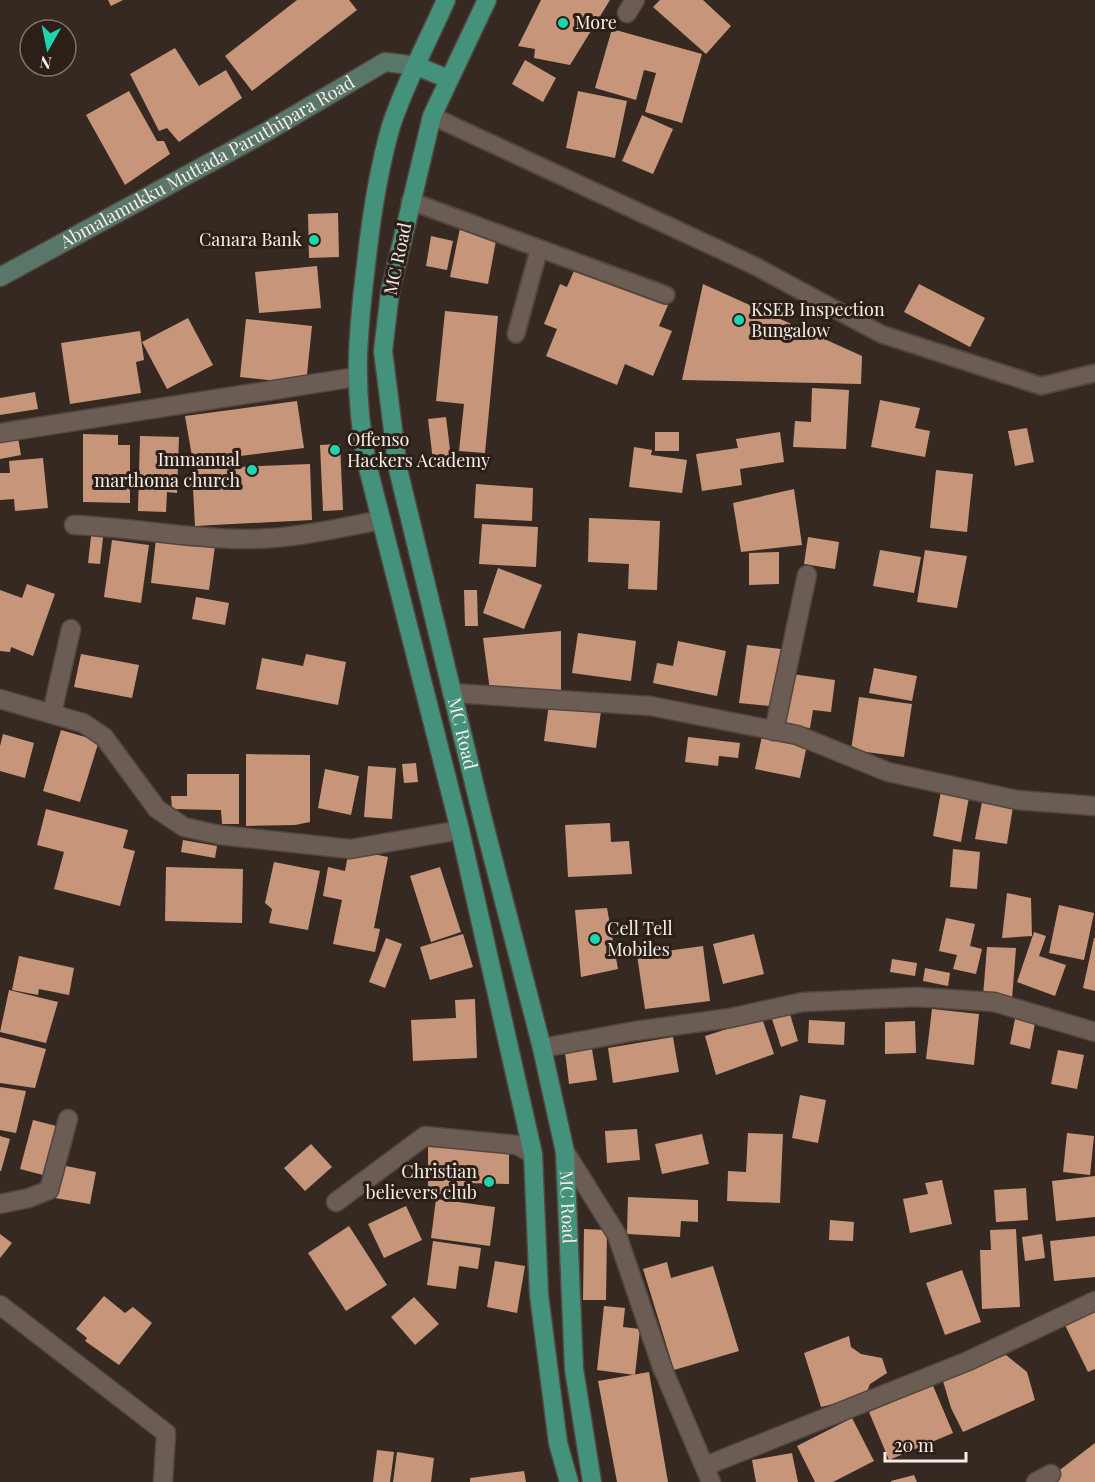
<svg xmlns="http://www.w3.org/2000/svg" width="1095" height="1482" viewBox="0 0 1095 1482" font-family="'Playfair Display',serif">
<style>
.building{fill:#c7967a}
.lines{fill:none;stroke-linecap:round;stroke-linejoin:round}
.lane-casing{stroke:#524640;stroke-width:20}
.street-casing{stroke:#524640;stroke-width:21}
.secondary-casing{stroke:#524640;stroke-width:21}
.primary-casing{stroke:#524640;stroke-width:21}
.lane{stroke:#6c5d54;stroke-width:16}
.street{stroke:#6c5d54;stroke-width:18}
.secondary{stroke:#587768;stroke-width:18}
.primary{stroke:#44917c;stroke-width:18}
.poi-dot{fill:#1fd5b0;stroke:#2c1f18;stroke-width:2}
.labels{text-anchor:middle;stroke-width:6;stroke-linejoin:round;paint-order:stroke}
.poi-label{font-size:18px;fill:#f8eee9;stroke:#2c1f18;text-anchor:start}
.street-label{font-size:18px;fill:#f8eee9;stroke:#2c1f18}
</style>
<rect width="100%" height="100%" fill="#362921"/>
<!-- building -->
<g class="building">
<path d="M108,0H123L111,6Z"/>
<path d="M297,0H349L357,10L252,91L225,56Z"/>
<path d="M541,0H610L570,65L534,58L535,49L518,46Z"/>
<path d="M660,0H703L731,26L706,54L653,7Z"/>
<path d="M612,29L702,54L682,123L645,112L656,73L644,70L636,100L595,88Z"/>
<path d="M175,48L199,86L226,70L242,98L179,142L167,128L159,131L130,74Z"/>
<path d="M525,60L556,78L543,102L512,84Z"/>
<path d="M129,91L157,141H164L170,154L125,185L86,115Z"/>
<path d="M578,91L627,101L615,158L566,148Z"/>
<path d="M642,115L673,129L653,174L622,161Z"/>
<path d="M338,213L339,257L309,258L308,214Z"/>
<path d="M460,228L497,235L488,284L450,277Z"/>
<path d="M431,236L453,241L447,270L426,266Z"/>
<path d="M317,266L321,308L259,313L255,272Z"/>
<path d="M576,266L668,305L659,326L672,331L653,376L625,364L617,385L546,356L557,329L544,324L560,284L567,287Z"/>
<path d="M703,284L862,356L861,384L682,380Z"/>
<path d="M919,284L985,318L970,347L904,312Z"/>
<path d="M445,311L498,316L485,453L459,451L464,404L436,401Z"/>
<path d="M188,318L213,365L167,389L142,342Z"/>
<path d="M246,319L312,326L306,384L240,377Z"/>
<path d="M140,331L144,360L136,362L141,393L70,404L61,343Z"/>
<path d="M812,388L849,390L846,449L793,447L795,421L811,422Z"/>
<path d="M35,392L38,409L0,415V398Z"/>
<path d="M880,400L920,408L915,428L930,431L925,457L871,447Z"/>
<path d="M297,401L304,448L193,462L185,416Z"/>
<path d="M446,417L452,466L434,469L428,419Z"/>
<path d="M1027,428L1034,462L1015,466L1008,431Z"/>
<rect x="655" y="432" width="24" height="19"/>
<path d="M780,432L784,462L740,469L742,485L702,491L696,454L738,448L736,439Z"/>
<path d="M83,434L118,435V445H130V503L83,502Z"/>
<path d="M140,436L179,437L177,493L167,492L166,512L138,511Z"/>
<path d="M18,438L21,455L0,459V442Z"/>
<path d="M340,444L343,510L323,511L320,445Z"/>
<path d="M634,447L652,450L651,455L687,460L682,493L629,487Z"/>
<path d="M43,458L48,508L15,511L14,499L0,500V473H10L9,461Z"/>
<path d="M310,464L312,520L195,526L192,469Z"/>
<path d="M936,470L973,474L967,532L930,528Z"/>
<path d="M476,484L533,488L532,521L474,518Z"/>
<path d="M794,489L802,545L741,552L733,503Z"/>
<path d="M589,518L660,521L657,590L628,589L629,564L588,562Z"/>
<path d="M482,524L538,527L536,567L479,564Z"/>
<path d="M92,528L104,529L100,564L88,563Z"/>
<path d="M808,537L839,542L835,569L804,564Z"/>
<path d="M156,539L215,546L209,590L151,583Z"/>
<path d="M112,540L149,545L141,603L104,597Z"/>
<path d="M880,550L921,557L914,593L873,586Z"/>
<path d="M925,550L967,556L957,608L917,602Z"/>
<path d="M779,552V584L749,585V553Z"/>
<path d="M498,568L542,585L524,629L483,613Z"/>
<path d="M27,584L55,594L33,656L11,647L10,652L0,651V590L22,598Z"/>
<path d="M464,590H477L478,626H465Z"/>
<path d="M196,597L229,603L225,625L192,619Z"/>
<path d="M561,631V691H490L483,638Z"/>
<path d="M578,633L636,641L631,681L572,673Z"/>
<path d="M678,641L726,651L717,696L653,683L657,663L673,666Z"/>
<path d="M747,645L781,649L770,706L739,703Z"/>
<path d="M81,654L139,665L132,698L74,687Z"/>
<path d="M306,654L346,662L338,705L256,689L262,658L303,666Z"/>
<path d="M874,668L917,676L912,701L869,693Z"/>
<path d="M792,674L835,680L831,712L813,710L810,728L785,725Z"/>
<path d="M859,697L912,704L904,757L851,750Z"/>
<path d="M549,704L601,711L596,748L544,741Z"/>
<path d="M61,730L99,741L80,802L43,791Z"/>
<path d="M3,734L34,743L25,778L0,771V746Z"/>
<path d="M762,736L807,745L800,778L755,769Z"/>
<path d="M688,737L740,743L738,758L719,756L718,766L685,762Z"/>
<path d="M246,754L310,755V822L295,825L246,826Z"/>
<path d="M416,763L418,782L404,783L402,764Z"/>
<path d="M368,766L396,768L392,819L364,817Z"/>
<path d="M325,769L359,776L351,815L318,808Z"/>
<path d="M187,774H239V824H222L221,810L172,809L171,796H187Z"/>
<path d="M941,791L969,797L961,842L933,836Z"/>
<path d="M982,802L1013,807L1007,844L975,839Z"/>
<path d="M46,809L128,830L123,848L135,851L120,906L54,889L64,852L37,845Z"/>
<path d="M610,823L611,842L629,841L632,874L568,877L565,825Z"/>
<path d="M183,840L217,846L215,858L181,852Z"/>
<path d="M349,849L388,857L374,928L380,929L375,952L333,944L342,900L323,896L328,867L345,871Z"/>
<path d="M953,849L980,852L977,889L950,887Z"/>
<path d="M274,862L320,871L308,930L269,923L272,909L265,903Z"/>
<path d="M166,867L243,869L242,923L165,921Z"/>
<path d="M440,867L461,932L431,942L410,876Z"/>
<path d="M1007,893L1031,898L1032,936L1002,938Z"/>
<path d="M1059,905L1094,913L1084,960L1049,953Z"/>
<path d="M607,908L618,969L581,977L575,910Z"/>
<path d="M946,918L975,924L970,946L982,949L976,974L953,969L957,955L939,951Z"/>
<path d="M1034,932L1046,936L1039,956L1066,965L1055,996L1017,982Z"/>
<path d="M463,934L473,967L430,980L420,947Z"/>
<path d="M754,934L764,974L723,984L713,944Z"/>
<path d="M386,938L402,944L385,988L369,982Z"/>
<path d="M1094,938H1095V991L1083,988Z"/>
<path d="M703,946L710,1001L645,1009L637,955Z"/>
<path d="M987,947L1016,948L1012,999L983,996Z"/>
<path d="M19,956L74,968L69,995L39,989L38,995L12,990Z"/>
<path d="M892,959L917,963L915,976L890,972Z"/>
<path d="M925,968L950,973L948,986L923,981Z"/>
<path d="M9,990L58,1002L46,1043L0,1032Z"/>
<path d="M475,999L477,1058L413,1061L411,1020L456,1018L455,1000Z"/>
<path d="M932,1009L979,1014L974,1065L926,1059Z"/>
<path d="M790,1014L798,1041L781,1047L772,1019Z"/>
<path d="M762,1018L774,1054L716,1075L705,1036Z"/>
<path d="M1015,1019L1035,1023L1030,1049L1010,1044Z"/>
<path d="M809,1020L845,1022L844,1045L808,1043Z"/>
<path d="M915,1021L916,1053L885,1054V1022Z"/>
<path d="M0,1037L46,1049L35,1088L0,1083Z"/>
<path d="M673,1037L679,1072L613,1083L608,1048Z"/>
<path d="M592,1049L597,1080L569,1084L565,1052Z"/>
<path d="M1058,1050L1084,1055L1077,1089L1051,1084Z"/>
<path d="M0,1087L26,1091L16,1133L0,1130Z"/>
<path d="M800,1095L826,1100L818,1143L792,1138Z"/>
<path d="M33,1120L60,1127L47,1176L20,1169Z"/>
<path d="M637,1129L640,1160L607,1163L605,1131Z"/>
<path d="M748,1133L783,1134L780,1203L727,1201L728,1171L746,1172Z"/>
<path d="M1067,1133L1094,1136L1090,1175L1063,1172Z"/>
<path d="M702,1134L709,1164L662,1174L655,1144Z"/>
<path d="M0,1136L10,1139L1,1171H0Z"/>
<path d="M311,1144L332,1167L305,1191L284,1168Z"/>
<path d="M428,1147L509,1149V1184L464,1183L463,1195L428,1194Z"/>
<path d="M61,1165L96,1172L90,1204L55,1198Z"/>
<path d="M1095,1176V1217L1056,1221L1052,1181Z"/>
<path d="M942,1180L952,1224L910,1233L903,1199L928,1194L925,1183Z"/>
<path d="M1026,1188L1028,1220L996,1222L994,1190Z"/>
<path d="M628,1197L698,1200V1222L681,1221L680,1237L627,1234Z"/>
<path d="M436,1199L495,1207L490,1246L431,1238Z"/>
<path d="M406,1206L422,1240L384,1258L368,1224Z"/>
<path d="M830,1220L854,1222L853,1241L829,1240Z"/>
<path d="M349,1226L387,1285L346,1311L308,1253Z"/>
<path d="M584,1229L607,1230L606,1300H583Z"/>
<path d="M1016,1229L1020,1307L982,1309L980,1250H991L990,1230Z"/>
<path d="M0,1234L12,1243L0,1258Z"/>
<path d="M1042,1234L1045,1258L1025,1261L1022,1237Z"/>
<path d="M1095,1236V1277L1054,1281L1050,1241Z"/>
<path d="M433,1241L481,1248L478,1269L459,1266L456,1289L427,1285Z"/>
<path d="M495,1261L525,1266L517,1313L487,1307Z"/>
<path d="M667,1262L671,1278L713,1266L739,1351L674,1370L643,1269Z"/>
<path d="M962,1270L981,1322L945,1335L926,1283Z"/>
<path d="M104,1296L125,1313L133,1307L152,1323L119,1365L85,1341L87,1338L76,1329Z"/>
<path d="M414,1297L439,1324L415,1345L391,1317Z"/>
<path d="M604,1306L625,1308L623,1327L640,1329L635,1375L597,1370Z"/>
<path d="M1095,1306V1369L1088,1372L1063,1321Z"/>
<path d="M849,1336L851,1347L861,1354L882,1358L887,1373L870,1384L865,1396L821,1407L804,1353Z"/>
<path d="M1006,1355L1027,1372L1035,1400L963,1432L951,1408L943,1381Z"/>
<path d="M649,1372L668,1482H617L598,1381Z"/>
<path d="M931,1381L953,1433L889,1460L869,1412L919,1391L917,1387Z"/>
<path d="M852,1418L874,1461L833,1482H815L797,1446Z"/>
<path d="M1095,1443V1482H1044Z"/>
<path d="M377,1450L394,1452L390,1482H373Z"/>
<path d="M397,1452L434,1458L431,1482H393Z"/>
<path d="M792,1453L798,1482H756L752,1460Z"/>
<path d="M524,1471L526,1482H470V1478Z"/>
<path d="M914,1475L917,1482H891V1481Z"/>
</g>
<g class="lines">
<!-- lane casing -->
<g class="lane-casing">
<g id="lane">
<path d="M432,116L755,266L881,334L1041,386L1095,373"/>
<path d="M410,201L666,295"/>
<path d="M516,334L539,249"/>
</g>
</g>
<!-- street casing -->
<g class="street-casing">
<g id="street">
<path d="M627,13L635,0"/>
<path d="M0,433L356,377"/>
<path d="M74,525C129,527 184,538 239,539C287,540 335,529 381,520"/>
<path d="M452,693L651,706L797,735L888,772L1017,800L1095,806"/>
<path d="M0,699L83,723L104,737L157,809L184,827L220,835L350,849L460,830"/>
<path d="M52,713L71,629"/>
<path d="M774,731L807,575"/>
<path d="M542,1048L635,1031L730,1018L803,1002L916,997L994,1002L1095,1032"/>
<path d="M565,1152L617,1235L662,1367L711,1482"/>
<path d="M336,1202L425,1136L517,1145L533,1154"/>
<path d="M0,1204L29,1198L49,1190L68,1119"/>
<path d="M0,1305L166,1433L163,1482"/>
<path d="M705,1466L968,1361L1095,1301"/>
<path d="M1036,1482L1051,1474"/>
</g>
</g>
<!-- secondary casing -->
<g class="secondary-casing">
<g id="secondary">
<path id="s1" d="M0,277L266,132L385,62L417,66"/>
</g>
</g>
<!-- primary casing -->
<g class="primary-casing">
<g id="primary">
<path d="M446,0C428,41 405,83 391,126C378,171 371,218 366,265C357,338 353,390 367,464L460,830L533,1154L539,1295L558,1443L569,1482"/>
<path id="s2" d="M487,0L432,116L390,292L383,351L398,469L483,820L542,1048L565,1152L574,1369L592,1482"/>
<path d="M417,66L448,79"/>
</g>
</g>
<!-- lane -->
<use href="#lane" class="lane"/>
<!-- street -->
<use href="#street" class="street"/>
<!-- secondary -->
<use href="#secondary" class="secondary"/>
<!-- primary -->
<use href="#primary" class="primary"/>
</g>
<!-- markers -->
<g class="poi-dot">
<circle cx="563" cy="23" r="6"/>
<circle cx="314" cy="240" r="6"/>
<circle cx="739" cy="320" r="6"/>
<circle cx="335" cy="450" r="6"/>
<circle cx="252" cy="470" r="6"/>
<circle cx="595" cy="939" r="6"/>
<circle cx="489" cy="1182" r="6"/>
</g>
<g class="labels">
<!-- poi labels -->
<g class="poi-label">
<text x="575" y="29">More</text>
<text x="302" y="246" text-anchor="end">Canara Bank</text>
<text x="751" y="316">KSEB Inspection<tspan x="751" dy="21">Bungalow</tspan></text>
<text x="347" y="446">Offenso<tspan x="347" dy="21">Hackers Academy</tspan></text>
<text x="240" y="466" text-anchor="end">Immanual<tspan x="240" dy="21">marthoma church</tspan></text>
<text x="607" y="935">Cell Tell<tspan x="607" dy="21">Mobiles</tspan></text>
<text x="477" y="1178" text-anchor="end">Christian<tspan x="477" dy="21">believers club</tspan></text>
</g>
<!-- street labels -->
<g class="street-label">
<text dy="6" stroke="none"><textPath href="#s1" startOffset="237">Abmalamukku Muttada Paruthipara Road</textPath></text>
<text transform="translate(398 259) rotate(-78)" y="6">MC Road</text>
<text dy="6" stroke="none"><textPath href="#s2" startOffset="760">MC Road</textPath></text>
<text dy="6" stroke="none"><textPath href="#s2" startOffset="1246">MC Road</textPath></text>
</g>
</g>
<!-- north arrow -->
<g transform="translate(48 48) rotate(189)"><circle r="28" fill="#2c1f18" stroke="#7e726c" stroke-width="1.5"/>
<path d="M0-4.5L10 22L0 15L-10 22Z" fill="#1fd5b0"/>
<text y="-9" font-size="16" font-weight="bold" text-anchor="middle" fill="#f8eee9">N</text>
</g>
<!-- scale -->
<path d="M885 1452v9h81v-9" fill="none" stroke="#f8eee9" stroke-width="3"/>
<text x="894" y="1452" font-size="18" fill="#f8eee9" stroke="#2c1f18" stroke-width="4.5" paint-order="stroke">20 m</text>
</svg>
